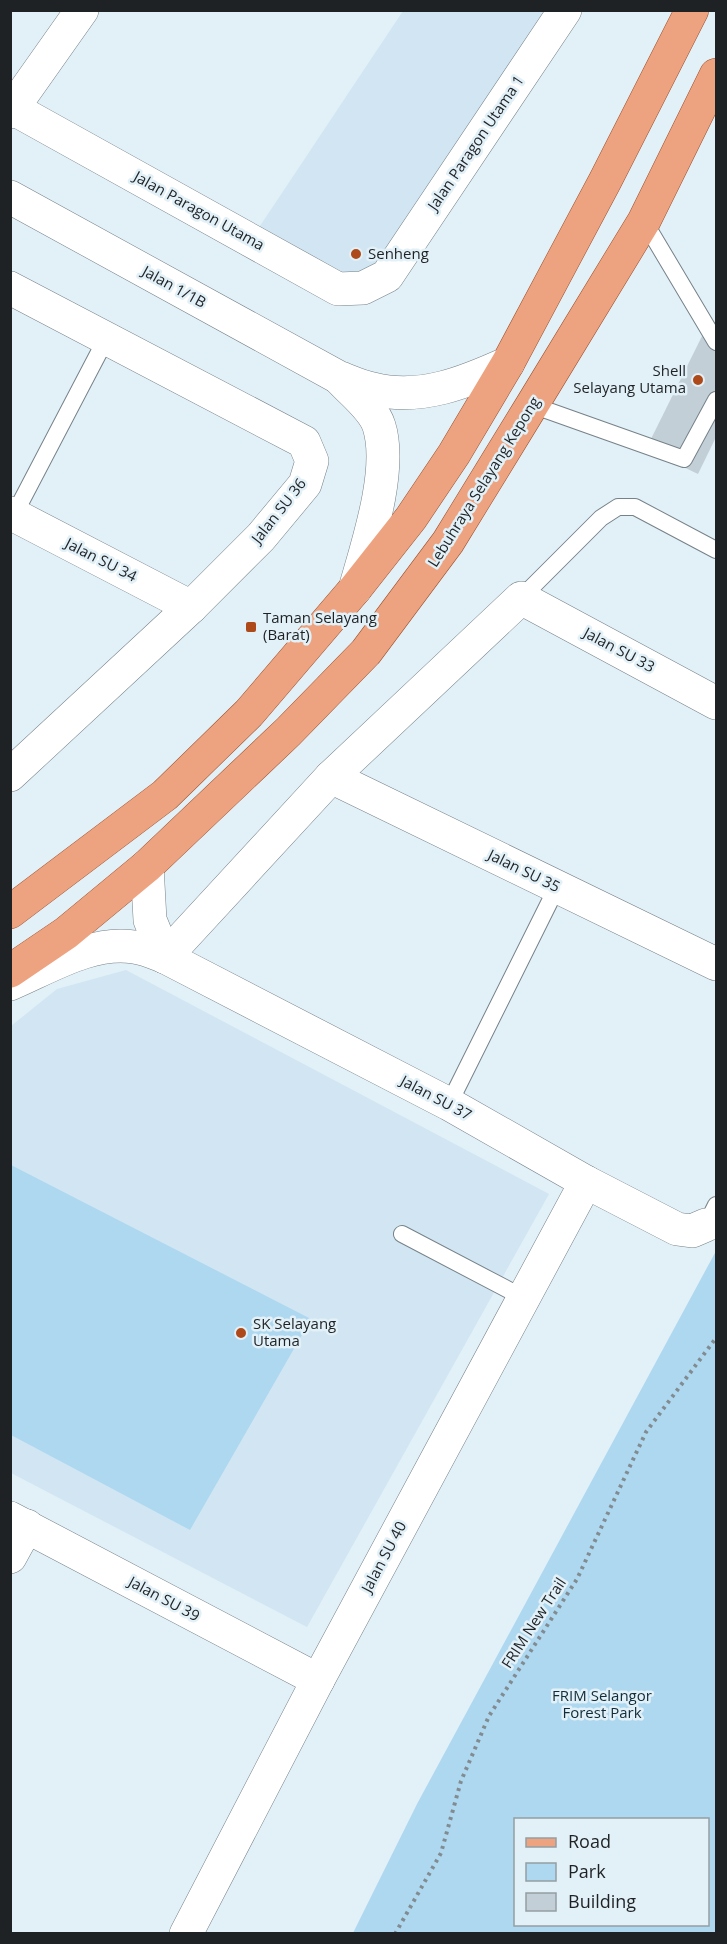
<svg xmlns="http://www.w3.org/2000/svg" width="727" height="1944" viewBox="0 0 727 1944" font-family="'Open Sans',sans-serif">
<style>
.built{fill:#d1e6f2}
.green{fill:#aed8f0;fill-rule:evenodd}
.building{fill:#c2cfd7}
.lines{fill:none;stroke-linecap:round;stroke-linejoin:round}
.service-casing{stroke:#768289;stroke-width:18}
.minor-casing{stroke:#768289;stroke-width:34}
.tertiary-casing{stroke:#768289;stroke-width:34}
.primary-casing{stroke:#9e4e2a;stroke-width:34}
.path{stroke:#828b90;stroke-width:4;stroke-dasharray:3 4.5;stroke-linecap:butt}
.service{stroke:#fff;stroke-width:16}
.minor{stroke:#fff;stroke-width:33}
.tertiary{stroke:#fff;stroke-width:33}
.primary{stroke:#eea380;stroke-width:33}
.poi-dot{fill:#ae491a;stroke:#e2f0f7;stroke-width:2}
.labels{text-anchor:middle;stroke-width:5;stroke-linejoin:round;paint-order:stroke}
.street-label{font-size:15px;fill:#1e2225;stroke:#e2f0f7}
.poi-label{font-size:15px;fill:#1e2225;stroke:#e2f0f7;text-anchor:start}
.park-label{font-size:15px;fill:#112d3a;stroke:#e2f0f7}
</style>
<rect width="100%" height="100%" fill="#e2f0f7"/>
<!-- built -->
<g class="built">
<path d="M403,11H551L378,266L340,277L256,232Z"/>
<path d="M126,970L549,1194L307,1627L11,1473V1026L57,989Z"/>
</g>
<!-- green -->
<g class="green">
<path d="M11,1165L311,1319L190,1530L11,1435Z"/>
<path d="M716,1251V1933H353L417,1804ZM516,1820H708V1924H516Z"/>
</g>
<!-- building -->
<path class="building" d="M710,320L716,323V437L698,474L646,449Z"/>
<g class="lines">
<!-- service casing -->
<g class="service-casing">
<g id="service">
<path d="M644,221L716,342"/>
<path d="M532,405L684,459L716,400"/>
<path d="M14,515L106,339"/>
<path d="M521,598L601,518L618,507H635L716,550"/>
<path d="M449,1104L557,887"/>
<path d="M706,1225L716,1205"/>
<path d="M402,1234L524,1298"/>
</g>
</g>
<!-- minor casing -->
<g class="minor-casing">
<g id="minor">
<path d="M14,109L338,289L363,288L387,276L565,10"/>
<path d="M10,112L82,10"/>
<path d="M10,288L304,442L312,461L305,484L261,537L191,607L10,775"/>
<path d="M10,513L191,607"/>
<path d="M331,777L716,964"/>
<path d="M147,866L150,920L165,957"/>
<path d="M165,957L331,777L521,598L716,703"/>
<path d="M10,984C48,968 92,940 134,947C144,948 155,953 165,957L449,1104L586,1182L677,1229L692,1231L706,1225"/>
<path d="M10,1518L318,1680"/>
<path d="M10,1557L27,1526"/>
<path d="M186,1934L318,1680L586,1182"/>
</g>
</g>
<!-- tertiary casing -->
<g class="tertiary-casing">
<g id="tertiary">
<path d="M10,197L338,377C349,381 361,387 373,389C421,401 466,382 508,363"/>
<path d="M341,380C353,393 374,409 379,426C393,470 367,546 355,589"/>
</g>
</g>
<!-- primary casing -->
<g class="primary-casing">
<g id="primary">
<path d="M10,912L165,795L249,713L355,589L411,518L454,454L508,363L605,181L692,10"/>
<path d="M10,971L66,933L147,866L288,732L366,652L448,542L532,405L644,221L716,75"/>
</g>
</g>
<!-- path -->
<path class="path" d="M395,1934L441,1853L461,1781L489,1716L577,1579L646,1432L716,1338"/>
<!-- service -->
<use href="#service" class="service"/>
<!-- minor -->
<use href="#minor" class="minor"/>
<!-- tertiary -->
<use href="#tertiary" class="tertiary"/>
<!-- primary -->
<use href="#primary" class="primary"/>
</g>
<!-- markers -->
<g class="poi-dot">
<circle cx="356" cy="254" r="6"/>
<circle cx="698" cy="380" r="6"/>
<rect x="245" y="621" width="12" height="12" rx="3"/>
<circle cx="241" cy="1333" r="6"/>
</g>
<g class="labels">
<!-- street labels -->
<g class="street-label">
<text transform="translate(476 143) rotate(-56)" y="5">Jalan Paragon Utama 1</text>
<text transform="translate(199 211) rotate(29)" y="5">Jalan Paragon Utama</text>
<text transform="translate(174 287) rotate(29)" y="5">Jalan 1/1B</text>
<text transform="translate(484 482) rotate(-58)" y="5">Lebuhraya Selayang Kepong</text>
<text transform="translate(279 511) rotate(-52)" y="5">Jalan SU 36</text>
<text transform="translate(101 560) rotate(27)" y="5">Jalan SU 34</text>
<text transform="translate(619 650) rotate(28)" y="5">Jalan SU 33</text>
<text transform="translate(524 871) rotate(26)" y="5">Jalan SU 35</text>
<text transform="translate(436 1098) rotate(28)" y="5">Jalan SU 37</text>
<text transform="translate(384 1557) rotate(-62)" y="5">Jalan SU 40</text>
<text transform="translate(164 1599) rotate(28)" y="5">Jalan SU 39</text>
<text transform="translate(534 1623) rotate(-57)" y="5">FRIM New Trail</text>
</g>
<!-- poi labels -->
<g class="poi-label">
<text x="368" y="259">Senheng</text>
<text x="686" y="376" text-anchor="end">Shell<tspan x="686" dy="17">Selayang Utama</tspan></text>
<text x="263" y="623">Taman Selayang<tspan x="263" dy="17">(Barat)</tspan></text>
<text x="253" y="1329">SK Selayang<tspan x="253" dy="17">Utama</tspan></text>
</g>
<!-- park labels -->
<g class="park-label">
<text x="602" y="1701">FRIM Selangor<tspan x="602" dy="17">Forest Park</tspan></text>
</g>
</g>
<!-- border -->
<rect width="727" height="1944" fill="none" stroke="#1e2225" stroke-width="24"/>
<!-- legend -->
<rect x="514" y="1818" width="195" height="108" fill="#e2f0f7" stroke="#949ea3" stroke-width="1.5"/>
<rect x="526" y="1838" width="30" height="9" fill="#eea380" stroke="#949ea3" stroke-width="1.5"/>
<text x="568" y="1848" font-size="18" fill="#1e2225">Road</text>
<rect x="526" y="1863" width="30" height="18" fill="#aed8f0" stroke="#949ea3" stroke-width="1.5"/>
<text x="568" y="1878" font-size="18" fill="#1e2225">Park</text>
<rect x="526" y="1893" width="30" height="18" fill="#c2cfd7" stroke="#949ea3" stroke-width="1.5"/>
<text x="568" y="1908" font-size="18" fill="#1e2225">Building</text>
</svg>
